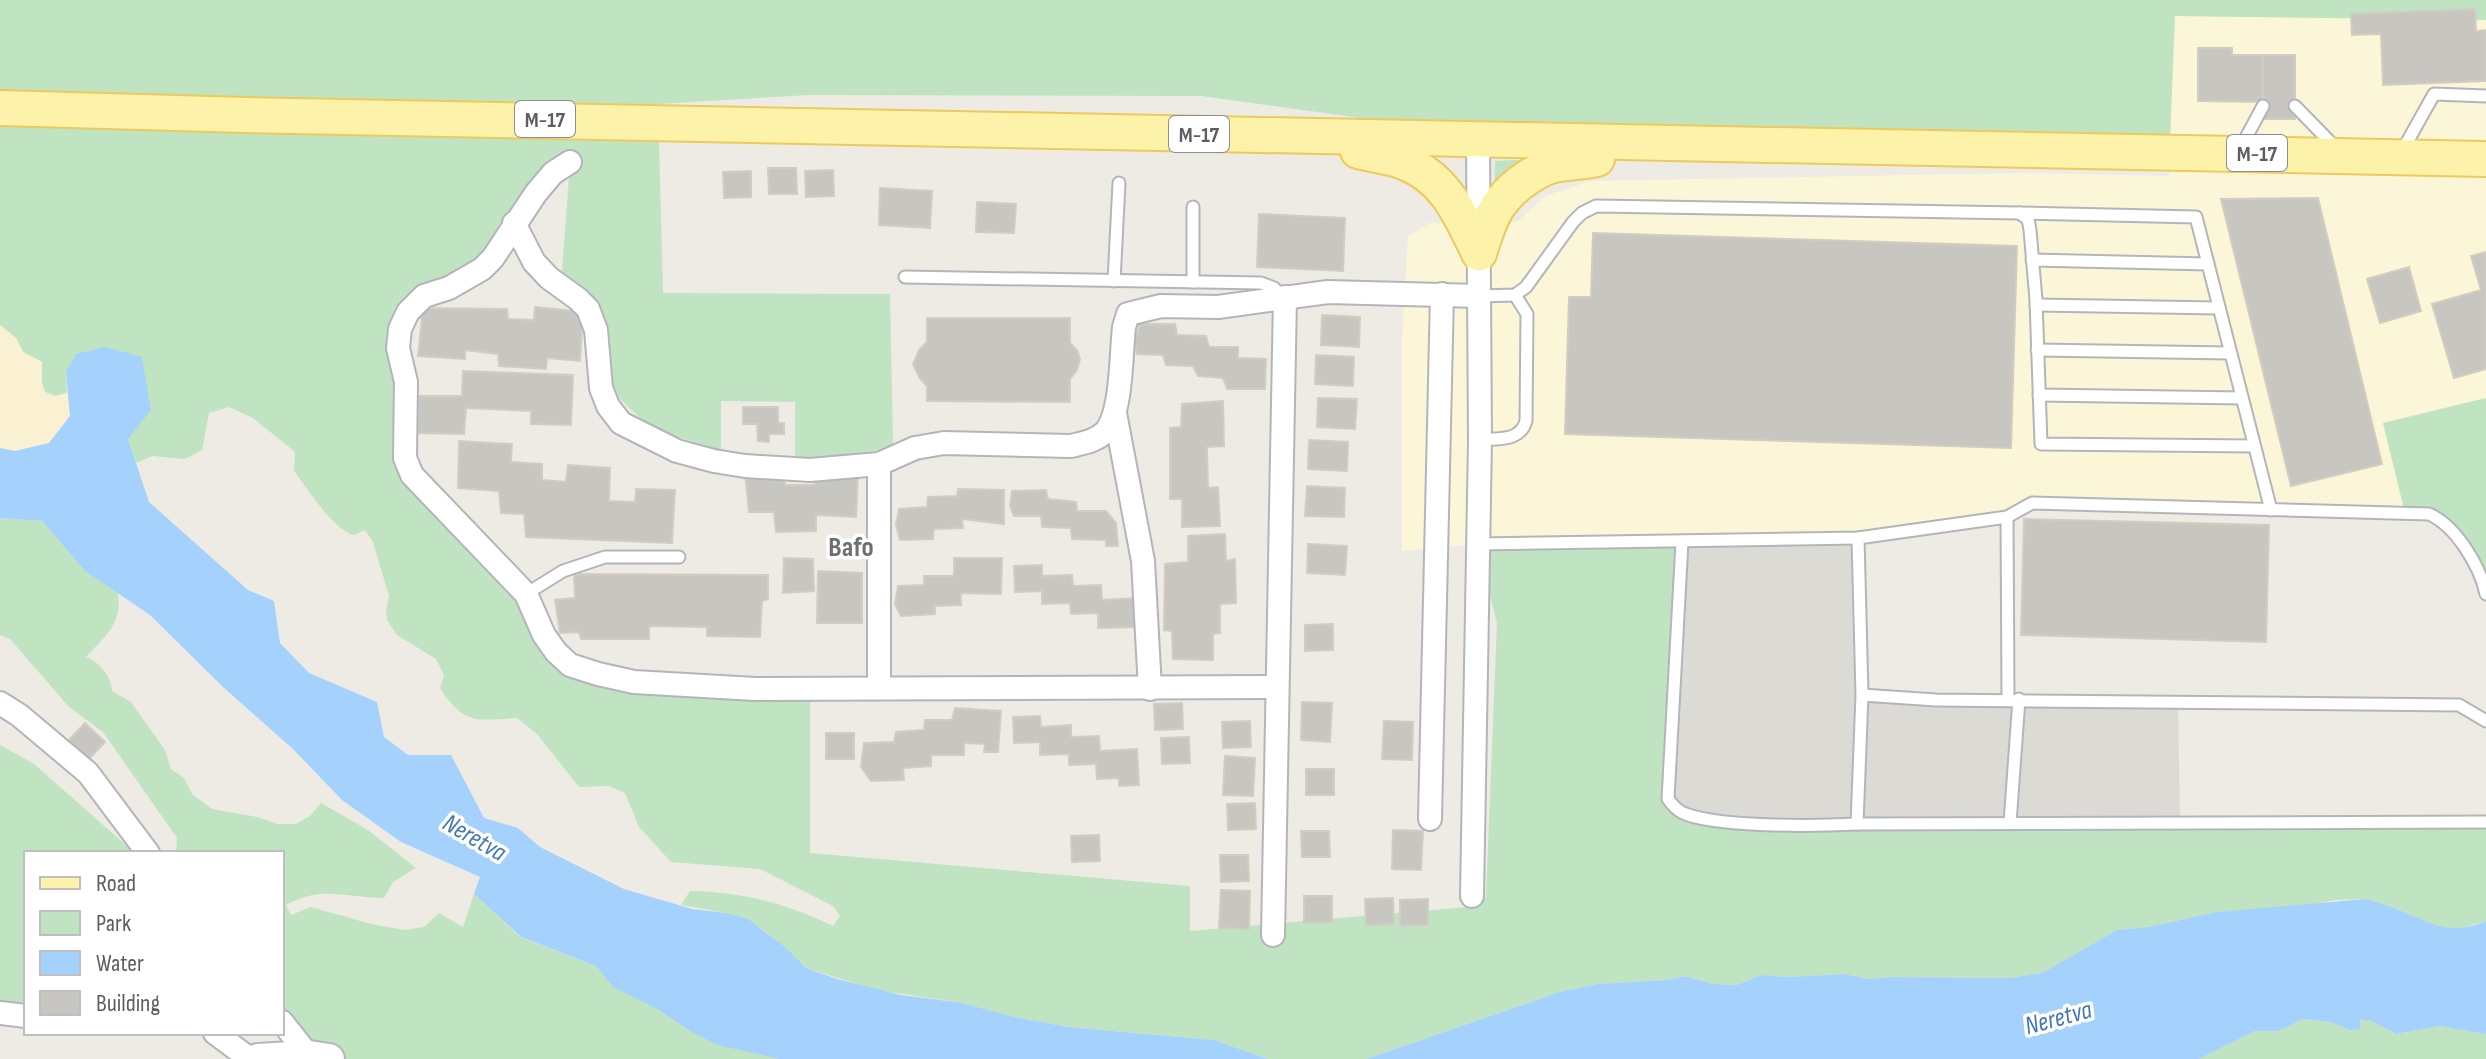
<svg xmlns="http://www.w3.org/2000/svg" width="2486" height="1059" viewBox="0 0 2486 1059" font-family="'Sofia Sans Condensed',sans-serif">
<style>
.commercial{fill:#fcf6d9}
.industrial{fill:#dcdad5}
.green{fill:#c0e4c1}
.sand{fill:#f9f1d2}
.water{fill:#a4d2fc}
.building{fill:#c8c6c0;stroke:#d2cdc1;stroke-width:2}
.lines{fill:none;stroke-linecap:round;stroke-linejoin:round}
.lane-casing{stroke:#b3b5ba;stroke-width:15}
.street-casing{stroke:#b3b5ba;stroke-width:26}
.secondary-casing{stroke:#b4b7bd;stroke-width:34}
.primary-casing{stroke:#ecca5d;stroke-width:38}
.lane{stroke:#fff;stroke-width:11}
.street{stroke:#fff;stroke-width:22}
.secondary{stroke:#fff;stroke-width:30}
.primary{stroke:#fcf2a9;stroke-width:34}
.labels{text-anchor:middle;stroke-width:7;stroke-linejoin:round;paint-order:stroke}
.shield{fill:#fff;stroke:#8c8e92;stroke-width:2}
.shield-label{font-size:22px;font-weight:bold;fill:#5b5e63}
.water-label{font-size:26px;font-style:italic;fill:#4578b5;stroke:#fff}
.quarter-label{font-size:28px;font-weight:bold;fill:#6c7075;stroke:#fff}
</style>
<rect width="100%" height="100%" fill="#edebe3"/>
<!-- commercial -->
<path class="commercial" d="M2174,16L2486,20V398L2383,423L2405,513L2032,503L2007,517L1858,538L1477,544L1402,551V339L1408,236L1430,223L1501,227L1519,220L1545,196L1590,181L2022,173L2169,176Z"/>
<!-- industrial -->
<path class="industrial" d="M1858,538L1863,695L2178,702L2180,823L1857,824L1700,817L1668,799L1682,542Z"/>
<!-- green -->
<g class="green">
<path d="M0,0H2486V20L2175,16L2170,140L1389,122L1201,96L809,95L658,104L663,293L890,294L893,446L853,456L795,459V402L721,401V450L652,429L621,400L605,374L599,308L562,271L570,163L493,258L408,312L405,458L510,577L570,665L810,689V853L1190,886V931L1479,906L1486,897L1497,623L1477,544L1682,542L1673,805L1726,821L2486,822V921L2456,930L2433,926L2400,910L2366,899L2335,900L2304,906L2217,912L2148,927L2117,930L2042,973L2010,978L1888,977L1868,979L1845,974L1788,977L1761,975L1737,985L1713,984L1685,976L1667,980L1598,984L1560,992L1366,1059H1268L1214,1040L1068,1027L1010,1016L963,1003L876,990L806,968L764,930L726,913L681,905L690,891C742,892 786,903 833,926L840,916L833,906L760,869L671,862L639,827L625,793L609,786L579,787L537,734L517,718C476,720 465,726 440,688L444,675L436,659L397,635L387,620L386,611L389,596L373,542L365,530L354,535C333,530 308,489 294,471L295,452L253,418L229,407L209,413L202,450L185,459L152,456L136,463L128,439L66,372L67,393L55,396L45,392L42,384V362L23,352L16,338L0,325Z"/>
<path d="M1538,159L1494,196L1495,161Z"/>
<path d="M2486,398V594L2485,588L2442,520L2405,513L2383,423Z"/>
<path d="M0,518L42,521L85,571L118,593C122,625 106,635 86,657C100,663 111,675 112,691L131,702L165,750L171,769L184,778L192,794L212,809L257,817L278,824H296L310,816L321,803L368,830L416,868L393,882L384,898C344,898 323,885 286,905L291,915L311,907L371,924L404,930L424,927L439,913L463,927L474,894L520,937L596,966L614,987L657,1009L693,1033L779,1059H329L282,1022V853H176L177,838L103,732L69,707L10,639L0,635Z"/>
<path d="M0,745L34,764L135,853H26V1016L0,1013Z"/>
<path d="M2359,1018L2372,1021L2396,1034L2440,1026L2486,1034V1059H2199L2255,1031H2279L2303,1019L2330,1022L2350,1030Z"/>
</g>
<!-- sand -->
<path class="sand" d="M0,325L16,338L23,352L42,362V384L45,392L55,396L67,393L70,416L49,443L15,451L0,448Z"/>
<!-- water -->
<g class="water">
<path d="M106,347L142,357L151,410L128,439L149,502L248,590L274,601L280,643L309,673L377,702L384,737L408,755H451L484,818L518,828L540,847L624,889L692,909L726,913L748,919L785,947L806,968L837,979L901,995L963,1003L1010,1016L1068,1027L1214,1040L1268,1059H779L718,1045L693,1033L657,1009L613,987L596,966L521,937L474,894L480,877L401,842L342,800L293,749L223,687L150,615L85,571L42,521L0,518V448L15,451L49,443L70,416L66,372L76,354Z"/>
<path d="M2366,899C2378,903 2391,906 2402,911C2435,925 2450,936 2486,921V1034L2440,1026L2396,1034L2372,1021L2360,1019V1029L2350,1030L2330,1022L2303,1019L2279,1031H2255L2199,1059H1366L1560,992L1598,984L1667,980L1685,976L1713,984L1737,985L1761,975L1788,977L1845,974L1868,979L1888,977L2010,978L2042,973L2117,930L2148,927L2217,912Z"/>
</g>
<!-- building -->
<g class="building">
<path d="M2475,9L2476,31L2486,30V81L2383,85L2381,34L2352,35L2351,14Z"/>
<path d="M2198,48H2232V55H2263V102L2198,101Z"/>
<rect x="2263" y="55" width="32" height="64"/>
<path d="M768,168H796L797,194H769Z"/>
<path d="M833,170L834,196L806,197L805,171Z"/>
<path d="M751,171V197L724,198L723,172Z"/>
<path d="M880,188L932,191L930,228L879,225Z"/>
<path d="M2318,198L2382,464L2291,486L2221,199Z"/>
<path d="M977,202L1016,204L1014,233L976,232Z"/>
<path d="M1259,214L1345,218L1343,271L1257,267Z"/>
<path d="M1593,233L2017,246L2011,448L1565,434L1569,297H1591Z"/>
<path d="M2486,252V369L2454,378L2432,304L2481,290L2471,256Z"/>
<path d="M2409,267L2421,311L2380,323L2367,279Z"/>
<path d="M535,307L583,312L580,361L547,358L546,369L499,366L498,354L465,350V359L418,356L423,308L507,309L508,319L534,320Z"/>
<path d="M1322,315L1360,317L1359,347L1321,345Z"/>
<path d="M927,318H1070V343L1077,350L1080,359L1077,370L1070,379V402L927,401V386L919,377L913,364L919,350L927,342Z"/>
<path d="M1140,324H1175L1177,335L1206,336L1209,347H1238V358L1266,359L1265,389H1227L1223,378L1198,376L1193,366L1166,365L1163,355L1137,354L1135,340Z"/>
<path d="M1316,355L1354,357L1353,386L1315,384Z"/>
<path d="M463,371L573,375L571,425L531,424V411L466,408L464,434L418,433V396H462Z"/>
<path d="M1318,398L1357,399L1355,429L1317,427Z"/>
<path d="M1223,401L1224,446L1207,447L1208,488L1218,487L1220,526L1182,527V499H1170V428L1181,427L1182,404Z"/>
<path d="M743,407H778V423H784V434H769V442L758,441L757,424H743Z"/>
<path d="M1309,440L1348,442L1347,471L1308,469Z"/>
<path d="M459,441L512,444L511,462L542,464V480L566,482L568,465L610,468L609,501L635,502L636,489L675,490L672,543L526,537L524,514L501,513L499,491L458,488Z"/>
<path d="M745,473H783L785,485H815L816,474H858L856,517L816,515V531L776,532L774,512H749Z"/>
<path d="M1307,486L1345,488L1344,517L1305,516Z"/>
<path d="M958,489L1004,490V524L962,519L963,528L934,529L933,539L900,540L896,525L899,509L927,507L928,497L957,496Z"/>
<path d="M1046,490L1048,499L1076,502L1077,511H1106L1116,523L1118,546H1106V540L1072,539L1071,528L1042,527L1041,516H1014L1010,506L1012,491Z"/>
<path d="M2024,519L2269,525L2266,642L2021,635Z"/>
<path d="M1225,534L1226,561L1235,559L1236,603L1220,604V633L1213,634V660L1173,659L1172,631L1164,630L1165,564L1188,562V536Z"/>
<path d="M1308,544L1347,546L1345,575L1307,573Z"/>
<path d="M784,558L813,559L814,591L783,593Z"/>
<path d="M954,558H1002L1001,594L961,593V605L935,606V614L901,616L895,604L898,586L924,585V576H954Z"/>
<path d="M1042,565V576L1072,575L1073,586L1101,585L1102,600L1137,598L1139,627L1098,628V613L1071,614L1070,603L1042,604V591L1015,592L1014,566Z"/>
<path d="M818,571L862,573V623H817Z"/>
<path d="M574,574L768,575V599L762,601L760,637L707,636V627L649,626V639H581L579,632L560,633L555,600L575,598Z"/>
<path d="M1333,624V650L1305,651V625Z"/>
<path d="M1302,702L1332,703L1330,742L1301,740Z"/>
<path d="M1182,703L1183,729L1155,730L1154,704Z"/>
<path d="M955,708L1001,711L998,752H984L985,744L964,743V755H931V766L903,768L904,780L871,781L861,767L864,743L894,742L896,732L924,730L925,720H952Z"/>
<path d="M1040,716L1041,727L1071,725V737L1099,736L1100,751L1137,749L1139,785L1119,786V778L1097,779L1096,764L1069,765V754L1040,755V742L1014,743L1013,717Z"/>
<path d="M1250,721L1251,747L1223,748L1222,722Z"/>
<path d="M1384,721L1413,722L1412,760L1382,759Z"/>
<path d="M85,723L105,742L89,759L69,740Z"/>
<rect x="826" y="733" width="28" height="26"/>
<path d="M1189,737L1190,763L1162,764L1161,738Z"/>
<path d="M1225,756L1255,758L1253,796L1223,795Z"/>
<rect x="1306" y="769" width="28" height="26"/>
<path d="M1255,803L1256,829L1228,830L1227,804Z"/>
<path d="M1393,830L1423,831L1421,870L1392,869Z"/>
<path d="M1301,831H1329L1330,857H1302Z"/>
<path d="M1099,835L1100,861L1072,862L1071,836Z"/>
<path d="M1220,855H1248L1249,881L1221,882Z"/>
<path d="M1221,890L1250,891L1249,929L1219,928Z"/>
<path d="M1304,896H1332V922L1304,923Z"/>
<path d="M1393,898L1394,924L1366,925L1365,899Z"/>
<path d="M1428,899V925L1400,926V900Z"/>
</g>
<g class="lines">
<!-- lane casing -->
<g class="lane-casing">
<g id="lane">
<path d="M2295,106L2337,149"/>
<path d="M2241,147L2263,106"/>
<path d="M2401,153L2434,94L2486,96"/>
<path d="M1193,207V282"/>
<path d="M2019,213L2196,217L2271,510"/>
<path d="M2032,260L2208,264"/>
<path d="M905,277L1261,283L1274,288L1284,297"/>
<path d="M1114,281L1119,183"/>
<path d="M1479,296L1515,295L1526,287L1573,222L1582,213L1596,206L2019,213L2028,219L2030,230L2036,300L2041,444L2254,446"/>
<path d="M2036,305L2219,308"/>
<path d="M2037,350L2230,353"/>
<path d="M2039,395L2242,398"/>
<path d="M1480,440C1498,438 1520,442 1526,421L1527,314L1515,295"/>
<path d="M2007,517L2008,699"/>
<path d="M1682,542L1668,799C1671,803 1676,809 1681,812C1713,828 1818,826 1857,824L2486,822"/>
<path d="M1478,544L1858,538L2007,517L2032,503L2429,514C2456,526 2480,566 2486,594"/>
<path d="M526,594L563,571L605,557H679"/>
<path d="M1862,695L1936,700L2459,705L2486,721"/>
<path d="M2010,823L2019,699"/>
<path d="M1857,824L1862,695L1858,538"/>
</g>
</g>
<!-- street casing -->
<g class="street-casing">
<g id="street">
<path d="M570,162L553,173L536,193L493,258L482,269L449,288L424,296L408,312L400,329L398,348L406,382L405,458L412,475L526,594L544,635L556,652L570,665L598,674L634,682L755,689L1277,687"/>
<path d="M514,223L534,262L549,278L578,299L588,309L596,330L601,388L608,406L621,423L677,451L714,461L745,466L810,470L879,464L915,448L944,443L1071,446C1083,443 1096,441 1105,432C1122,414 1121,353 1124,327L1128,314L1161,306L1218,307L1328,292L1479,296"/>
<path d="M1115,413L1143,561L1150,689"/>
<path d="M879,464V688"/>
<path d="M0,703L19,715L88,773L148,853"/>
<path d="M1430,819L1442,294"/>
<path d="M1472,896L1480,440L1478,140"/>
<path d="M1273,935L1285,297"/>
<path d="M0,1013L26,1016"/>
<path d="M282,1022L309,1056"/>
<path d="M215,1033L250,1059"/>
</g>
</g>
<!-- secondary casing -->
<g class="secondary-casing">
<path id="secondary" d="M258,1059L309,1056L329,1059"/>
</g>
<!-- primary casing -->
<g class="primary-casing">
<g id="primary">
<path d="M0,108L246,115L2486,159"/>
<path d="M1358,151C1372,155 1387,156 1401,161C1445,176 1460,214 1479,253"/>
<path d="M1479,253C1485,236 1490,215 1502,201C1514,185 1539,167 1559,164C1572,162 1584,162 1597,159"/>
</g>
</g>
<!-- lane -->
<use href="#lane" class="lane"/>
<!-- street -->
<use href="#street" class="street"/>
<!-- secondary -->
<use href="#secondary" class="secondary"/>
<!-- primary -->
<use href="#primary" class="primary"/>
</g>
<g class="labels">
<!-- shield labels -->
<g class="shield">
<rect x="515" y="101" width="60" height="36" rx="6"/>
<rect x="1169" y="116" width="60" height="36" rx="6"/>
<rect x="2227" y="135" width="60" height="36" rx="6"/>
</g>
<g class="shield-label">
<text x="545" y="127">M-17</text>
<text x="1199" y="142">M-17</text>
<text x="2257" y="161">M-17</text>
</g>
<!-- water labels -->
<g class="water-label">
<text transform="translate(475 837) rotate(30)" y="9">Neretva</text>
<text transform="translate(2058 1017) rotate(-15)" y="9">Neretva</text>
</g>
<!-- quarter labels -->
<g class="quarter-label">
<text x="851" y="556">Bafo</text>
</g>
</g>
<!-- legend -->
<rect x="24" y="851" width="260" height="184" fill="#ffffff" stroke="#bdbfc1" stroke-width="2"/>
<rect x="40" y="877" width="40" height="12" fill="#fcf2a9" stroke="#bdbfc1" stroke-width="2"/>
<text x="96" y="891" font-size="24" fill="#5b5e63">Road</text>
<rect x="40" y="911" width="40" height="24" fill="#c0e4c1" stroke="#bdbfc1" stroke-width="2"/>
<text x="96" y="931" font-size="24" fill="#5b5e63">Park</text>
<rect x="40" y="951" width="40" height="24" fill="#a4d2fc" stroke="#bdbfc1" stroke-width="2"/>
<text x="96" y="971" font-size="24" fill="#5b5e63">Water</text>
<rect x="40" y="991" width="40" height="24" fill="#c8c6c0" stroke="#bdbfc1" stroke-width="2"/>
<text x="96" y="1011" font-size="24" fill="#5b5e63">Building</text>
</svg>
